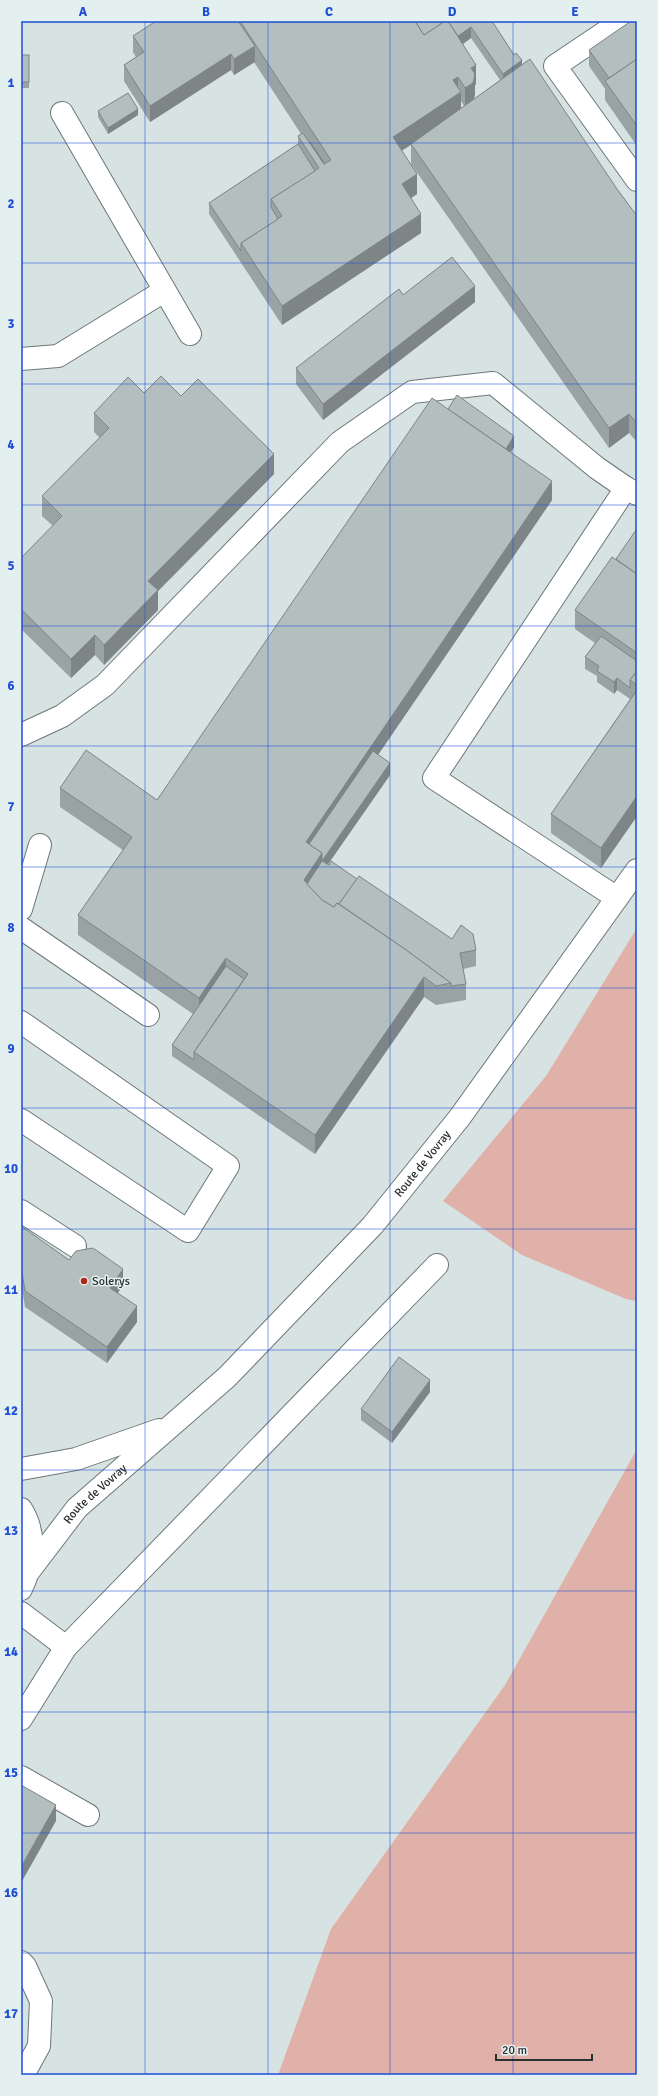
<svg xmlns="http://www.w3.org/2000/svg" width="658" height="2096" viewBox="0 0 658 2096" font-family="Signika,sans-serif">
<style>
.green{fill:#e0b1a8}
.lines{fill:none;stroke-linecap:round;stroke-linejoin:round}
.minor-casing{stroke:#6d7777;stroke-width:24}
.minor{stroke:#fff;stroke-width:22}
.wall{fill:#9aa3a4;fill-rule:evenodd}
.shaded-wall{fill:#7d8586}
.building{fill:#b3bebf;stroke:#7d8586}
.grid{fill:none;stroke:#1d4ed8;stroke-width:1;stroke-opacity:0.55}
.poi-dot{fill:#b32514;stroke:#e4efef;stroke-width:1.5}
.labels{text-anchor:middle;stroke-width:3;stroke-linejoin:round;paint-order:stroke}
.street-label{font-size:12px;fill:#2a2f2f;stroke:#e4efef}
.poi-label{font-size:12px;fill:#2a2f2f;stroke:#e4efef;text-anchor:start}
.neatline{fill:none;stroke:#1d4ed8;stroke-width:1.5}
.grid-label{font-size:13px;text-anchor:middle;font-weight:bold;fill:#1d4ed8}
</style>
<rect width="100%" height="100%" fill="#d7e2e2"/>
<!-- green -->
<g class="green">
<path d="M637,928V1301L626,1299L522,1255L443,1201L546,1076Z"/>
<path d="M637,1449V2075H278L331,1929L505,1685Z"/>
</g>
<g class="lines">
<!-- minor casing -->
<g class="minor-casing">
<g id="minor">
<path d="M622,21L555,66L637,180"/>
<path d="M62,113L190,334"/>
<path d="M21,359L58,356L164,291"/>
<path d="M21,735L62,716L105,685L340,442L412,392L493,383L597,468L626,488"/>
<path d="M617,898L434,778L626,488L637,494"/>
<path d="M21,909L40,845"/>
<path d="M21,928L148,1015"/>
<path d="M21,1022L228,1166L188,1231L21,1120"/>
<path d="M21,1211L75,1246"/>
<path d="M21,1469L76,1459L159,1430"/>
<path d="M21,1509C37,1534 33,1564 21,1589"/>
<path id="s1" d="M29,1571L77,1508L227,1377L373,1225L460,1117L637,870"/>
<path d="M21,1613L66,1647L437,1265"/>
<path d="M21,1719L66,1647"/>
<path d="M21,1777L88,1815"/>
<path d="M21,1962L25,1966L41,2001L39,2046L23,2075"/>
</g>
</g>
<!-- minor -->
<use href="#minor" class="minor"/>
</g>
<!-- wall -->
<g class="wall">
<path d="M156,21H492L514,55L617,189L637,216V442L629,433L609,448L411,164V145L402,151L417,194L411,198L421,233L282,325L209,214V203L298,144V136L301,134L254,62L234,75L231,70L150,122L124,81V65L136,57L133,52V36ZM471,38L500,80L474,99L475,94V85L476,84L463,44ZM461,101L464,106L461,109Z"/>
<path d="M637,21V146L605,100V89L589,66V50Z"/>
<rect x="21" y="55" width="8" height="33"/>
<path d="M98,111L138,115L108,134L98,117Z"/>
<path d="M403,295L475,302L323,420L296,384V368Z"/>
<path d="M144,393L181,396L274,474L158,591V610L104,665L95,655L71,678L21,629V558L53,526L42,516V496L100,438L94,432V413Z"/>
<path d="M448,409L514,447L511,452L552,500L378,755L390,775L328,864L357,879L452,939L476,950V966L463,969L466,984V1000L436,1005L424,997L315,1154L172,1056V1045L193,1014L78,935V915L123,850L60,807V788L157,800Z"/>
<path d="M637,531V816L601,868L551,833V814L630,699L617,690L614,694L597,682V676L585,669V657L595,643L575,629V610L616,559Z"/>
<path d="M21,1226L69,1260L123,1285L118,1293L137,1322L107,1363L25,1307L21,1282Z"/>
<path d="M430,1392L392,1443L361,1420V1409Z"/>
</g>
<!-- shaded-wall -->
<g class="shaded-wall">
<path d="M471,27V38L454,50V38Z"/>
<path d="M255,46V62L234,75V59Z"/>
<path d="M231,54V70L150,122V106Z"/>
<path d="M522,60V72L503,85V74Z"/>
<path d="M476,65V84L475,85V94L473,103L465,108V88L471,68Z"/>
<path d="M458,77V94L461,92V112L393,156V137L453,80Z"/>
<path d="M138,109V115L108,134V128Z"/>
<path d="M417,174V194L402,204V184Z"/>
<path d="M421,214V233L282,325V306Z"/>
<path d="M475,286V302L323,420V404Z"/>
<path d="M629,414V433L609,448V428Z"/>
<path d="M514,436V447L502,466V454Z"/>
<path d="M274,454V474L158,591V610L104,665V645L148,581Z"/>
<path d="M552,481V500L311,853L306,842Z"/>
<path d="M95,635V655L71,678V659Z"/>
<path d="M617,678V690L614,694V682Z"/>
<path d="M390,763V775L308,893L304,880L322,853Z"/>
<path d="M637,796V816L601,868V848Z"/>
<path d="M226,958V978L199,1017V998Z"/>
<path d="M424,977V997L315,1154V1135Z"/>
<path d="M123,1269V1285L110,1304V1288Z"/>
<path d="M137,1306V1322L107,1363V1347Z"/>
<path d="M430,1380V1392L392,1443V1432Z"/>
<path d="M56,1805V1821L21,1883V1867Z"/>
</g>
<!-- building -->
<g class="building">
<path d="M156,21H238L255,46L234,59L231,54L150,106L124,65L144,52L133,36Z"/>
<path d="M240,21H415L424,35L445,21H448L476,65L471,68L475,74L473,83L465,88L458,77L453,80L461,92L393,137L417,174L402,184L421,214L282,306L241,243L282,216L271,199L319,168L298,136L303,133L324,164L331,160Z"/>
<path d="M415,21H445L424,35Z"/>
<path d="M448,21H492L514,55L516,53L522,60L503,74L471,27L458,36Z"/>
<path d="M631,21H637V59L609,78L589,50Z"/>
<rect x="21" y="55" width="8" height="27"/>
<path d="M530,59L617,189L637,216V423L629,414L609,428L411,144Z"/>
<path d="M637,59V126L605,81Z"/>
<path d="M128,93L138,109L108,128L98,111Z"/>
<path d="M310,142L325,164H324Z"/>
<path d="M298,144L315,171L271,199V207L278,219L241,243V251L209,203Z"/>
<path d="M452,257L475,286L323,404L296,368L399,289L403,295Z"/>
<path d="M161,376L181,396L198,379L274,454L148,581L158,590L104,645L95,635L71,659L21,609V558L62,516L42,496L109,428L94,413L128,377L144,393Z"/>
<path d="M457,395L514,436L506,449L448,409Z"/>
<path d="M432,398L552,481L306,842L322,853L304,880L322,900L334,907L337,903L405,949L451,983L436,986L424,977L315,1135L194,1052L248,974L226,958L199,998L78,915L132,837L60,788L86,750L157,800Z"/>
<path d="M636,530L637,531V574L616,559Z"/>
<path d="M612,557L637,574L636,576L637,577V653L575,610Z"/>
<path d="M601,636L637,661V671L630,680V688L617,678L614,682L597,671L599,666L585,657Z"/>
<path d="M637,671V685L630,680Z"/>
<path d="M637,690V796L601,848L551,814Z"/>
<path d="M373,751L390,763L322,861V853L309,844Z"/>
<path d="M322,861L329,865L331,861L357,879L339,904L337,903L334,907L322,900L307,884Z"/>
<path d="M359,876L452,939L461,925L473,934L476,950L460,953L466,984L451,986V983L405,949L339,904Z"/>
<path d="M226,966L244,979L194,1052V1060L172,1045Z"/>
<path d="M21,1226L69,1260L76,1251L93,1248L123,1269L110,1288L137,1306L107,1347L25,1291L21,1266Z"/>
<path d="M399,1357L430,1380L392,1432L361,1409Z"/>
<path d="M21,1785L56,1805L21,1867Z"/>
</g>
<!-- grid -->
<path class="grid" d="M145,21V2075M268,21V2075M390,21V2075M513,21V2075M21,143H637M21,263H637M21,384H637M21,505H637M21,626H637M21,746H637M21,867H637M21,988H637M21,1108H637M21,1229H637M21,1350H637M21,1470H637M21,1591H637M21,1712H637M21,1833H637M21,1953H637"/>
<!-- markers -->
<circle class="poi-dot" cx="84" cy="1281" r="4"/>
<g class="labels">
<!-- street labels -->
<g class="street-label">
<text dy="4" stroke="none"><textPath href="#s1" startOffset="568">Route de Vovray</textPath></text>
<text dy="4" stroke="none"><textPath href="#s1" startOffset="102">Route de Vovray</textPath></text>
</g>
<!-- poi labels -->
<g class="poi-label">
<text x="92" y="1285">Solerys</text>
</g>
</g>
<!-- border -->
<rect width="658" height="2096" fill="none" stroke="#e4efef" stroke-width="44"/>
<!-- scale -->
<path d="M496 2054v6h96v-6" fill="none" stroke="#2a2f2f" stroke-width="2"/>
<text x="502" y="2054" font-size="12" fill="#2a2f2f" stroke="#e4efef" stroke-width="3" paint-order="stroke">20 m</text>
<rect x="22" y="22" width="614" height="2052" class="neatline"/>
<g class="grid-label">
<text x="83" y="16">A</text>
<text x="206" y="16">B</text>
<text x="329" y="16">C</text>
<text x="452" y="16">D</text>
<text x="575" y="16">E</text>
<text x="11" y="87">1</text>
<text x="11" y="208">2</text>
<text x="11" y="328">3</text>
<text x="11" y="449">4</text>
<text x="11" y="570">5</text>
<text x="11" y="690">6</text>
<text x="11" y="811">7</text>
<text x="11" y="932">8</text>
<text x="11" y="1053">9</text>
<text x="11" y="1173">10</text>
<text x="11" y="1294">11</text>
<text x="11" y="1415">12</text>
<text x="11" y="1535">13</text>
<text x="11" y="1656">14</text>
<text x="11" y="1777">15</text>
<text x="11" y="1897">16</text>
<text x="11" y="2018">17</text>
</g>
</svg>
